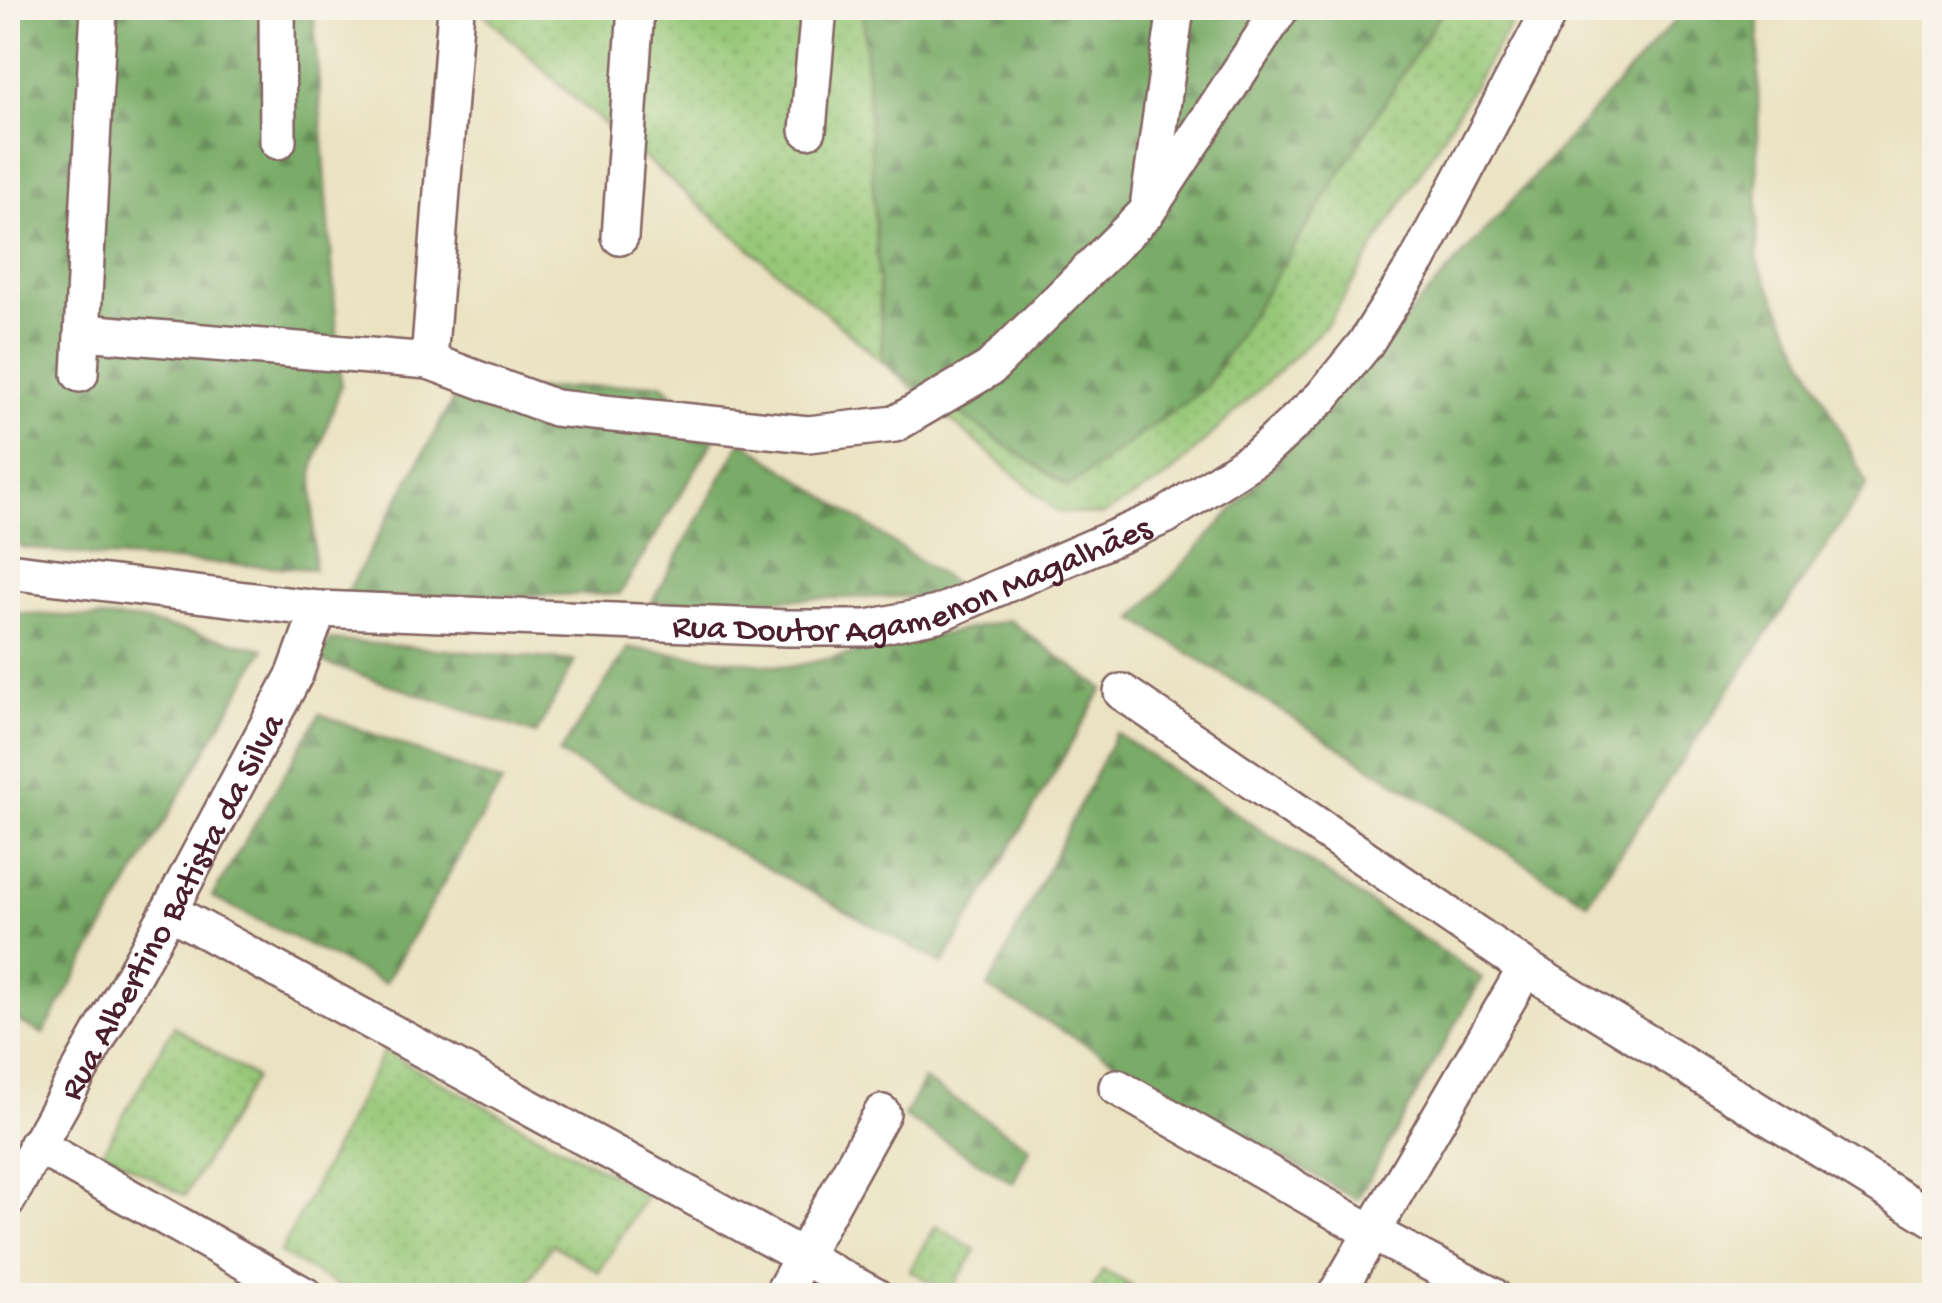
<svg xmlns="http://www.w3.org/2000/svg" width="1942" height="1303" viewBox="0 0 1942 1303" font-family="'Gochi Hand',sans-serif">
<style>
.grass{fill:url(#grass-dots);stroke:#707452;stroke-width:2.5}
.forest{fill:url(#forest-firs);stroke:#62664a;stroke-width:2.5}
.lines{fill:none;stroke-linecap:round;stroke-linejoin:round}
.minor-casing{stroke:#826360;stroke-width:40}
.minor{stroke:#fff;stroke-width:35}
.labels{text-anchor:middle;stroke-width:9;stroke-linejoin:round;paint-order:stroke}
.street-label{font-size:35px;fill:#4a1f2b;stroke:#f7f3e8}
</style>
<defs>
<pattern id="grass-dots" width="8" height="8" patternUnits="userSpaceOnUse" patternTransform="scale(2.5)"><rect width="8" height="8" fill="#97c878"/><path d="M2 2h.1M6 6h.1" fill="none" stroke="#84ab68" stroke-width="1.8" stroke-linecap="round"/></pattern>
<pattern id="forest-firs" width="22" height="20" patternUnits="userSpaceOnUse" patternTransform="scale(2.5)"><rect width="22" height="20" fill="#79ac68"/><path d="M5 1l3.5 6h-7zM16 11l3.5 6h-7z" fill="#658b56"/></pattern>
</defs>
<rect width="100%" height="100%" fill="#f7f3e8"/>
<filter id="ink" filterUnits="userSpaceOnUse"><feTurbulence type="fractalNoise" baseFrequency=".01" numOctaves="2"/><feDisplacementMap in="SourceGraphic" scale="20" xChannelSelector="R" yChannelSelector="G"/><feConvolveMatrix kernelMatrix="1 2 1 2 8 2 1 2 1" color-interpolation-filters="sRGB"/></filter>
<filter id="wash" filterUnits="userSpaceOnUse"><feTurbulence type="fractalNoise" baseFrequency=".0048" numOctaves="4" result="noise"/><feDisplacementMap in="SourceGraphic" scale="40" xChannelSelector="R" yChannelSelector="G"/><feGaussianBlur stdDeviation="2.25" result="paint"/><feColorMatrix in="noise" values="0 0 0 0 0 0 0 0 0 0 0 0 0 0 0 0 0 1.4 0 .05"/><feComposite in="paint" operator="in"/></filter>
<g filter="url(#wash)">
<rect width="100%" height="100%" fill="#ebe2c1"/>
<!-- grass -->
<g class="grass">
<path d="M478,8H1521L1327,325L1166,478L1102,515L1058,512L573,97Z"/>
<path d="M174,1026L255,1078L185,1196L103,1151Z"/>
<path d="M384,1051L647,1194L599,1272L552,1244L520,1295H354L280,1253Z"/>
<path d="M936,1226L976,1250L950,1293L910,1270Z"/>
<path d="M1103,1270L1141,1291L1139,1295H1089Z"/>
</g>
<!-- forest -->
<g class="forest">
<path d="M8,8H313L341,385L313,469L314,569L105,557L20,547L8,519Z"/>
<path d="M863,8H1444L1205,388L1068,487L883,362Z"/>
<path d="M1686,8H1759L1757,261L1867,485L1587,902L1134,619Z"/>
<path d="M660,383L720,429L620,594L344,598L456,394Z"/>
<path d="M742,440L970,595L652,602Z"/>
<path d="M12,613L139,620L264,649L43,1034L8,1016V614Z"/>
<path d="M1009,620L1103,689L943,964L559,754L628,648L790,667Z"/>
<path d="M330,640L575,661L536,734L319,661Z"/>
<path d="M320,714L502,783L385,983L212,897Z"/>
<path d="M1116,733L1482,978L1357,1200L988,988Z"/>
<path d="M924,1080L1030,1147L1013,1183L904,1116Z"/>
</g>
</g>
<g filter="url(#ink)">
<g class="lines">
<!-- minor casing -->
<g class="minor-casing">
<g id="minor">
<path d="M277,8L278,141"/>
<path d="M808,130L819,8"/>
<path d="M1149,200L1176,8"/>
<path d="M620,237L636,8"/>
<path d="M84,332L429,361L456,8"/>
<path d="M429,361L555,408L808,434L895,424L990,368L1147,212L1281,8"/>
<path d="M80,374L99,8"/>
<path id="s1" d="M8,571L319,609L787,628H868L937,614L1165,516L1258,456L1322,397L1365,344L1418,260L1551,8"/>
<path d="M1122,692L1526,968L1934,1219"/>
<path d="M169,911L875,1296"/>
<path d="M1117,1087L1371,1232L1493,1296"/>
<path d="M36,1145L306,1296"/>
<path id="s2" d="M8,1199L169,911L295,674L319,609"/>
<path d="M781,1296L882,1113"/>
<path d="M1335,1296L1526,968"/>
</g>
</g>
<!-- minor -->
<use href="#minor" class="minor"/>
</g>
</g>
<g class="labels">
<!-- street labels -->
<g class="street-label">
<text dy="12" stroke="none"><textPath href="#s1" startOffset="915">Rua Doutor Agamenon Magalhães</textPath></text>
<text dy="12" stroke="none"><textPath href="#s2" startOffset="335">Rua Albertino Batista da Silva</textPath></text>
</g>
</g>
<!-- margin -->
<rect width="1942" height="1303" fill="none" stroke="#f7f3e8" stroke-width="40"/>
</svg>
